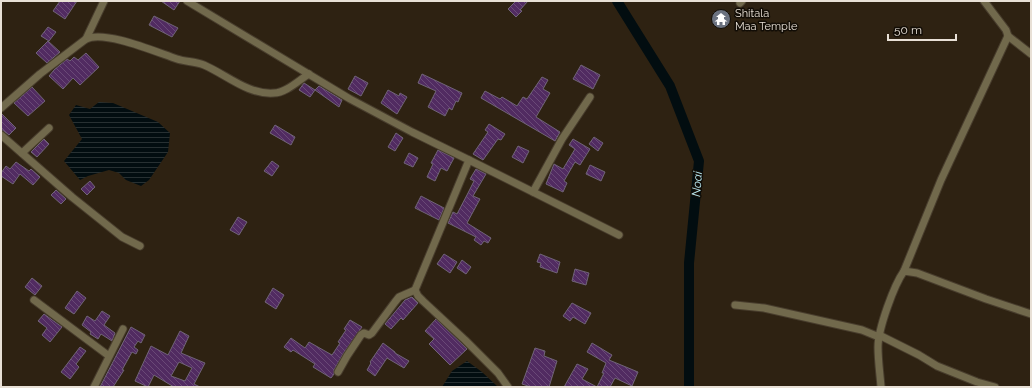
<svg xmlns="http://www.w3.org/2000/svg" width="1032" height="388" viewBox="0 0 1032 388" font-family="Raleway,sans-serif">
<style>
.water{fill:url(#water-rules)}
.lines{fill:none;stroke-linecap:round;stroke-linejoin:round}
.canal{stroke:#020d10;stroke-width:10}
.building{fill:url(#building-back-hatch);stroke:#706477;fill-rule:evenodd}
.street-casing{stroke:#483d2d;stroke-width:9}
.street{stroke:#71694c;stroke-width:7}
.labels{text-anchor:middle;stroke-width:3;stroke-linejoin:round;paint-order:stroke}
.poi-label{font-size:11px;fill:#e8e0d6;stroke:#120d06;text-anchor:start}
.water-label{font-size:12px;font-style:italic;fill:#bcedf6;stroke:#120d06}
</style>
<defs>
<pattern id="water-rules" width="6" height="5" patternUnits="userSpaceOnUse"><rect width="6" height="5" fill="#020d10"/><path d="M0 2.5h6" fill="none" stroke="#273032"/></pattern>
<pattern id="building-back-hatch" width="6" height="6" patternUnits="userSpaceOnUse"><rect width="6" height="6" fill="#512b61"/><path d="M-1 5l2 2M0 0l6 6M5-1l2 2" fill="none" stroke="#6a4977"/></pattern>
</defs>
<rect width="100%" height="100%" fill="#2e2212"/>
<!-- water -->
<g class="water">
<path d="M99,102L113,103L158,122L170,133L168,152L149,180L141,186L126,180L119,173L109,170L88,176L80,180L64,161L82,139L69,115L76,105L90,109Z"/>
<path d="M467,361L482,372L498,387H442L452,371Z"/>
</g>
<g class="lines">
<!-- canal -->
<path class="canal" d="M617,1L670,86L699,161L689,263V387"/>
</g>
<!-- building -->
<g class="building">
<path d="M60,1H77L65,19L53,11Z"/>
<path d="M161,1H180L174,10Z"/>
<path d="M516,1H528L520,10L522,11L516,17L508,9Z"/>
<path d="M154,16L178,28L172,37L149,25Z"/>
<path d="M48,27L56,32L49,41L41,36Z"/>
<path d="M48,41L60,52L47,63L36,53Z"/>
<path d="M86,53L99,67L80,85L73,78L63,89L49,76L54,70L67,59L70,61L74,57L78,60Z"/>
<path d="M581,65L600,75L593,89L573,79Z"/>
<path d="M422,74L462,93L458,102L456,101L452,110L449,108L445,116L428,107L436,91L418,83Z"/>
<path d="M355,76L368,83L361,96L348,89Z"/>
<path d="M542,77L548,80L543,89L550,93L536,117L560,132L555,141L481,98L485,91L500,99L502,97L517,106L523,97L527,99Z"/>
<path d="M304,83L315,90L310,97L299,90Z"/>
<path d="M319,86L342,100L339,107L315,90Z"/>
<path d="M32,87L45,101L28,116L14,103Z"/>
<path d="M388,90L399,96L400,93L407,97L397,114L381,103Z"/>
<path d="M1,113L16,128L9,135L1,129Z"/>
<path d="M489,124L505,134L501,140L498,139L483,160L473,154L488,132L485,130Z"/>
<path d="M275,125L295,137L291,145L270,133Z"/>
<path d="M396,133L403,138L395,151L388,147Z"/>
<path d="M594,137L603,143L598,151L589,144Z"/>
<path d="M44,139L49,144L37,157L31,152Z"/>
<path d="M573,139L590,149L580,165L575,162L564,181L567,183L563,192L546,184L554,164L563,169L575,149L569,145Z"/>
<path d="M518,146L529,151L523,163L512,157Z"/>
<path d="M438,150L454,158L447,171L441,168L435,181L427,177L433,164L431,163Z"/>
<path d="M409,153L418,158L413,167L404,163Z"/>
<path d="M272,161L279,166L272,176L264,171Z"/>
<path d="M16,162L29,171L31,169L40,177L33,185L20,174L13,184L1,176V173L6,166L10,169Z"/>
<path d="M590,165L605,172L601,181L586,174Z"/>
<path d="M476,169L486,174L473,196L480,199L467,223L491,238L488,243L484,241L481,245L474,240L476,237L448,223L453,212L457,214L468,193L474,181L470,179Z"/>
<path d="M90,181L95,187L87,195L81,189Z"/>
<path d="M56,190L66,199L61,204L51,195Z"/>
<path d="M421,196L444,208L439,220L415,208Z"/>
<path d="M238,217L247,222L239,235L230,230Z"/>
<path d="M444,254L457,262L450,273L437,264Z"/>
<path d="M540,254L560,262L557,273L540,267L541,263L537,262Z"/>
<path d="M462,260L471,267L466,274L457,268Z"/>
<path d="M575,269L589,273L586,285L572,281Z"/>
<path d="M32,278L42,286L35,295L25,287Z"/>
<path d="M273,288L284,295L276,309L265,302Z"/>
<path d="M77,291L86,298L74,314L65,308Z"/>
<path d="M412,297L418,303L403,320L401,318L391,329L385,324L405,300Z"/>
<path d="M572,303L591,313L585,324L573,317L570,321L563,316Z"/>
<path d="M102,311L110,316L104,325L115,333L112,341L101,334L98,339L90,334L91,332L82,325L87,316L95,321Z"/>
<path d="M44,314L62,327L50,342L42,335L47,328L38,321Z"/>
<path d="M436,319L467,349L450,365L429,344L434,339L425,331Z"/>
<path d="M350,320L362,327L343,354L334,370V374L331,378L313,367L315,364L293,350L291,352L284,347L291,338L305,348L309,342L332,355L340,343L338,342L346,330L344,329Z"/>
<path d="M131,327L145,335L141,343L138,341L134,347L138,350L136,354L132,352L122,370H124L113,387H100Z"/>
<path d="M180,331L189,336L181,353L205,363L194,384L200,387H174L154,375L148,387L135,381L151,346L168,355ZM179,362L192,368L185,381L171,376Z"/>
<path d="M383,343L395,352V353L409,361L404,368L387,358L375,376L367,370L371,363L370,362Z"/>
<path d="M592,343L612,355L609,360L638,372L632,386L615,378L610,387H564L577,364L588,369L582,379L597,387L604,373H602L606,363L587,352Z"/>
<path d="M80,347L86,351L76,364L79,367L70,379L61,372Z"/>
<path d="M535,348L545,351L544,356L557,361L549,387H531L522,384Z"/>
</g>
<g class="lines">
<!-- street casing -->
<g class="street-casing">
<g id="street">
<path d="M187,1L350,99L412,132L469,160L415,290L418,296L423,301L465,340L498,373L508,387"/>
<path d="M740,3L742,1"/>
<path d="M1008,36L1031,54"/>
<path d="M86,39L104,1"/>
<path d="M1,108L40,74L86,39C105,30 156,52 177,59C186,62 195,61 204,65C227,75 248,95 274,93C286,93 299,80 309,74"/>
<path d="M1,135L72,197L122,237L140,246"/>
<path d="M22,153L49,128"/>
<path d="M469,160L619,235"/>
<path d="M533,192L562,139L590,97"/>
<path d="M904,271L941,180L1008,36L1006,30L984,1"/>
<path d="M34,300L109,356"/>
<path d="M735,305L764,308L862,330L879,337"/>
<path d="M879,335L919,355L937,366L977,382L995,387"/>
<path d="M338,372L347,356L361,335L364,333L369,335L372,333L395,302L399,297L415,290"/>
<path d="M94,387L123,329"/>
<path d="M881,387C880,374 878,360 878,347C878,329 894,285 904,271L917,273L986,299L1031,314"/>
</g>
</g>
<!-- street -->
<use href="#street" class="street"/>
</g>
<!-- icons -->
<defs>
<g id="temple-disc" transform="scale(1)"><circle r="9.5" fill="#6b7280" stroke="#120d06"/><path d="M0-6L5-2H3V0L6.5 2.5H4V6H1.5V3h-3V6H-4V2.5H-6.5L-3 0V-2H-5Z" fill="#fff"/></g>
</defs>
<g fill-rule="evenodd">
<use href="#temple-disc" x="721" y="19"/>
</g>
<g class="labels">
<!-- poi labels -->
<g class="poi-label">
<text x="735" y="17">Shitala<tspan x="735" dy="13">Maa Temple</tspan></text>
</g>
<!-- water labels -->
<g class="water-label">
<text transform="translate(697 184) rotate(-85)" y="4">Noai</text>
</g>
</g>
<!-- border -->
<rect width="1032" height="388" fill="none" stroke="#e8e0d6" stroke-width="4"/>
<!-- scale -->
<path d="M888 34v6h68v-6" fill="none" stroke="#e8e0d6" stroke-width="2"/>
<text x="894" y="34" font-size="12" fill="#e8e0d6" stroke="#120d06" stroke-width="3" paint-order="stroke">50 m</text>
</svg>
